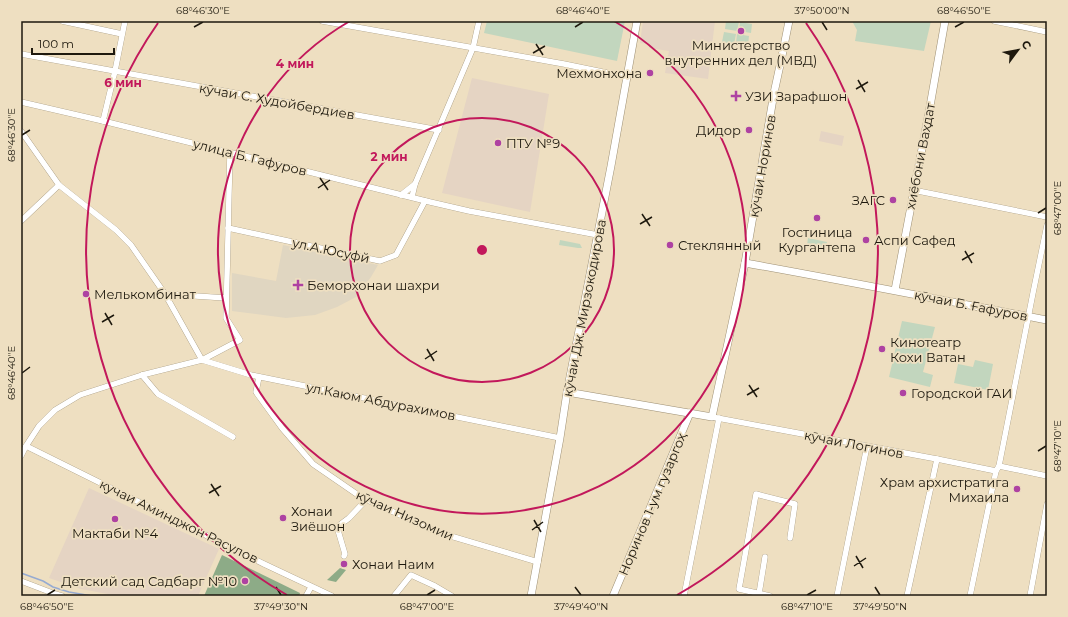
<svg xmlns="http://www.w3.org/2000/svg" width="1068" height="617" viewBox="0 0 1068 617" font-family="Montserrat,sans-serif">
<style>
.education{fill:#e5d4c3}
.medical{fill:#e0d6c1}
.green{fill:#c2d6be}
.forest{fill:#8dab87}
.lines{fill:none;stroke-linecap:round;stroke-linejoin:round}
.stream{stroke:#96abd1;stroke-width:1.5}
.minor-casing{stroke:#9d8f73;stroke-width:6}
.tertiary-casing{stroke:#9d8f73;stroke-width:8}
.minor{stroke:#fff;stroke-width:5.5}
.tertiary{stroke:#fff;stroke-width:7}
.ticks{fill:none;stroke:#1e190e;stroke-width:1.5}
.ring{fill:none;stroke:#c2185b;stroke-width:2}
.poi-dot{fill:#ae42a2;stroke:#eedfc1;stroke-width:1.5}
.labels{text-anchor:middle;stroke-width:3.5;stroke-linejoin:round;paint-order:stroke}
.poi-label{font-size:13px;fill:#1e190e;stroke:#eedfc1;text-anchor:start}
.street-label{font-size:13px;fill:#1e190e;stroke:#eedfc1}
.centre{fill:#c2185b;stroke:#eedfc1;stroke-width:2}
.ring-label{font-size:12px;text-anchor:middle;font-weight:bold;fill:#c2185b;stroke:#eedfc1;stroke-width:3.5;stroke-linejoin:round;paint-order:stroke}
.neatline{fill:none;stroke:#1e190e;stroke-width:1.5}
.ticks-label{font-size:10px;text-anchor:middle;fill:#1e190e}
</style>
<rect width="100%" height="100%" fill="#eedfc1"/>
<!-- education -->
<g class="education">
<path d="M643,21H715L708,79L665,73L669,51L649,48V44L640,43Z"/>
<path d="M472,78L549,94L530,212L442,193Z"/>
<path d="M821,131L844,136L842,146L819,141Z"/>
<path d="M89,488L219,549L198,596H118L81,589L49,578Z"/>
</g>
<!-- medical -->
<path class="medical" d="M283,245L378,265L371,277L356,297L337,307L315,315L286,318L232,311V273L276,281Z"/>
<!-- green -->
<g class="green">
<path d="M487,21H625L617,61L484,33Z"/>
<path d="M726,21L739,22L737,31L725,29Z"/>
<path d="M852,21H931L924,51L855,41L857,30Z"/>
<path d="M740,22L752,24L751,33L739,31Z"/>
<path d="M724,32L736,34L734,44L722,42Z"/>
<path d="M737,34L749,36L748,45L736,43Z"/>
<path d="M808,238L827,242L826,248L807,245Z"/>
<path d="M560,240L580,244L582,248H578L559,245Z"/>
<path d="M902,321L935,327L923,372L933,375L930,387L889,377Z"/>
<path d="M975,360L993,364L988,390L954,383L958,364L973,367Z"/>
</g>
<!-- forest -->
<g class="forest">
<path d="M222,555L300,593L299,596H204Z"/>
<path d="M340,568L346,570L336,582L327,580Z"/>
</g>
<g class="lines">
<!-- stream -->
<path class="stream" d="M21,573L43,581L53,587L69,592L92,596"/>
<!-- minor casing -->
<g class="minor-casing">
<g id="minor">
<path d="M62,21L122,34"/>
<path d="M322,21L564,64L627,77"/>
<path d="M994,21L1047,32"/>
<path d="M21,54L439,130"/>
<path d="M21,102L103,121L430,202L469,211L598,235"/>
<path d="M103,121L115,71L125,21"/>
<path d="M21,131L59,185L116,230L131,245L165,294L202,360L251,375L560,438"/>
<path d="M913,190L1047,217"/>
<path d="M401,195L415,184"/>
<path d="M412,197L415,184L473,48L479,21"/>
<path d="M21,221L59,185"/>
<path d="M228,228L380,261L396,255L425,201"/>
<path d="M165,294L226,298"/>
<path d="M142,375L158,394L233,437"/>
<path d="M259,377L256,392L282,428L313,464L361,497L437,532L538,562"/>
<path d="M712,417L937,459L996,471"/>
<path d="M26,446L264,564L332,596"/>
<path d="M21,456L26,446L39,426L55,410L80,395L142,375L202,360L240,340L226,318L230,152"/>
<path d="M999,466L1047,476"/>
<path d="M344,556L345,554L337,527L349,518L366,500"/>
<path d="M21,581L55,594L62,596"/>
<path d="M759,594L765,557"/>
<path d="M306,596L311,587"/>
<path d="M394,596L411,575L435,586L452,596"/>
<path d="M684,596L719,418"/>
<path d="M770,596L739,589L756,494L795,504L790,538"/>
<path d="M837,596L867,446"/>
<path d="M907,596L937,459"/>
<path d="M970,596L996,471L999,466L1033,293L1047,225"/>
<path d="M1030,596L1047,504"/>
</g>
</g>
<!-- tertiary casing -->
<g class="tertiary-casing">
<g id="tertiary">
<path d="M745,263C846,281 946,301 1047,320"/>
<path d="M895,290L929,112L945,21"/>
<path d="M567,392L712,417L745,263L774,93L782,56L789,21"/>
<path d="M531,596L560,438L567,392L611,166L637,21"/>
<path d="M613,596L690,413"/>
</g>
</g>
<!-- minor -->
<use href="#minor" class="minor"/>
<!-- tertiary -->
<use href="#tertiary" class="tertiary"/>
</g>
<!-- ticks -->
<path class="ticks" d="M822,22L827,30M194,27L203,22M575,27L583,22M955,27L964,22M536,44L543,55M533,53L545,46M858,80L865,92M856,89L868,82M22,135L30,130M320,178L328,190M318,188L330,180M1038,213L1046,208M642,214L650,226M640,224L652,217M965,251L972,263M962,260L974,253M105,313L112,325M102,322L114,315M427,349L434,361M425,359L437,351M22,373L30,367M749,385L757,397M747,395L759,388M1038,451L1046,446M211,484L219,496M209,493L221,486M534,520L541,532M532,530L543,522M856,556L863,568M854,566L866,558M276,587L281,595M575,587L581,595M875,587L880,595M47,595L55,590M427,595L435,590M807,595L816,590"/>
<!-- distance rings -->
<g class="ring">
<circle cx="482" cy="250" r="132"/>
<path d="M614 21A264 264 0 1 1 350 21"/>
<path d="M287 595A396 396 0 0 1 158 23M806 23A396 396 0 0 1 677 595"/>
</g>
<!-- markers -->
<g class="poi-dot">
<circle cx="741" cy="31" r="4"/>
<circle cx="650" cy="73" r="4"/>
<path d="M734 90h4v4h4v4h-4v4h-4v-4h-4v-4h4z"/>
<circle cx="749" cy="130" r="4"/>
<circle cx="498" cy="143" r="4"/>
<circle cx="893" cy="200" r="4"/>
<circle cx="817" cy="218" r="4"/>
<circle cx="866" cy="240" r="4"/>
<circle cx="670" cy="245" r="4"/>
<path d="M296 279h4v4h4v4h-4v4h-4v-4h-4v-4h4z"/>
<circle cx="86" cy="294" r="4"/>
<circle cx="882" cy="349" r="4"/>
<circle cx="903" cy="393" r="4"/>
<circle cx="1017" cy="489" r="4"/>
<circle cx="283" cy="518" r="4"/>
<circle cx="115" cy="519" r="4"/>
<circle cx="344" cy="564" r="4"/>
<circle cx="245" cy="581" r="4"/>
</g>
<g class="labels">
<!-- poi labels -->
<g class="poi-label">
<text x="741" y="50" text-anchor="middle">Министерство<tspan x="741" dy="15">внутренних дел (МВД)</tspan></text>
<text x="642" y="78" text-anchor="end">Мехмонхона</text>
<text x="745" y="101">УЗИ Зарафшон</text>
<text x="741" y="135" text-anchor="end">Дидор</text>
<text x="506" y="148">ПТУ №9</text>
<text x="885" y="205" text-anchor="end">ЗАГС</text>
<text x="817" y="237" text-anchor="middle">Гостиница<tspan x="817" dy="15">Кургантепа</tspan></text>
<text x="874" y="245">Аспи Сафед</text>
<text x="678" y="250">Стеклянный</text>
<text x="307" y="290">Беморхонаи шахри</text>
<text x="94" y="299">Мелькомбинат</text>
<text x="890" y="347">Кинотеатр<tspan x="890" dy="15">Кохи Ватан</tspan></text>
<text x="911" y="398">Городской ГАИ</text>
<text x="1009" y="487" text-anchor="end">Храм архистратига<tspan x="1009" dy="15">Михаила</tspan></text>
<text x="291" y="516">Хонаи<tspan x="291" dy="15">Зиёшон</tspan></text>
<text x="115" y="538" text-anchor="middle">Мактаби №4</text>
<text x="352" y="569">Хонаи Наим</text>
<text x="237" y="586" text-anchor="end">Детский сад Садбарг №10</text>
</g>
<!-- street labels -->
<g class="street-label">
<text transform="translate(277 101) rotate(10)" y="5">кӯчаи С. Худойбердиев</text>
<text transform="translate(920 156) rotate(-79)" y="5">хиёбони Ваҳдат</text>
<text transform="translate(250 157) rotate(14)" y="5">улица Б. Гафуров</text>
<text transform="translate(762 166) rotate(-80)" y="5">кӯчаи Норинов</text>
<text transform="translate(331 250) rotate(12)" y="5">ул.А.Юсуфй</text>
<text transform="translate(971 305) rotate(11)" y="5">кӯчаи Б. Ғафуров</text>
<text transform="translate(584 308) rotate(-79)" y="5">кӯчаи Дж. Мирзокодирова</text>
<text transform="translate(381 401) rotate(11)" y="5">ул.Каюм Абдурахимов</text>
<text transform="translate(854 444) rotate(11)" y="5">кӯчаи Логинов</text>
<text transform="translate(652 504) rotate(-67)" y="5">Норинов 1-ум гузаргоҳ</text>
<text transform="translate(405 515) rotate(24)" y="5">кӯчаи Низомии</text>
<text transform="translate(179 521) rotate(26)" y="5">кучаи Аминджон Расулов</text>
</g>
</g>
<circle cx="482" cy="250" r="6" class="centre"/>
<g class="ring-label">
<text x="295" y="68">4 мин</text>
<text x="123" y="87">6 мин</text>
<text x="389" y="161">2 мин</text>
</g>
<!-- border -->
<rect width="1068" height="617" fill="none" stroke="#eedfc1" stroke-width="44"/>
<!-- north arrow -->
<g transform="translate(1018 50) rotate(58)" stroke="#eedfc1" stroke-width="3" paint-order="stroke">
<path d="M0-3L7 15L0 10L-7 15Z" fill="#1e190e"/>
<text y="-6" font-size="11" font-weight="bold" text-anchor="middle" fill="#1e190e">С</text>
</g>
<!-- scale -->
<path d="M32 48v6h82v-6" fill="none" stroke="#1e190e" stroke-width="2"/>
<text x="38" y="48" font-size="12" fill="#1e190e" stroke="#eedfc1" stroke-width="3" paint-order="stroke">100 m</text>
<rect x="22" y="22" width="1024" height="573" class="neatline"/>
<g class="ticks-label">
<text x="203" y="14">68°46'30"E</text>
<text x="583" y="14">68°46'40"E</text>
<text x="822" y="14">37°50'00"N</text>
<text x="964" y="14">68°46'50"E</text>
<text transform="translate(11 135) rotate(-90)" y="4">68°46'30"E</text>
<text transform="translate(1057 208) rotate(-90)" y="4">68°47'00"E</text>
<text transform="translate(11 373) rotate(-90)" y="4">68°46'40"E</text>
<text transform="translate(1057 446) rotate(-90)" y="4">68°47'10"E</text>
<text x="47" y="610">68°46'50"E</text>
<text x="281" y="610">37°49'30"N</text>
<text x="427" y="610">68°47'00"E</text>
<text x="581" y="610">37°49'40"N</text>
<text x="807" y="610">68°47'10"E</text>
<text x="880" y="610">37°49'50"N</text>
</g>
</svg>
